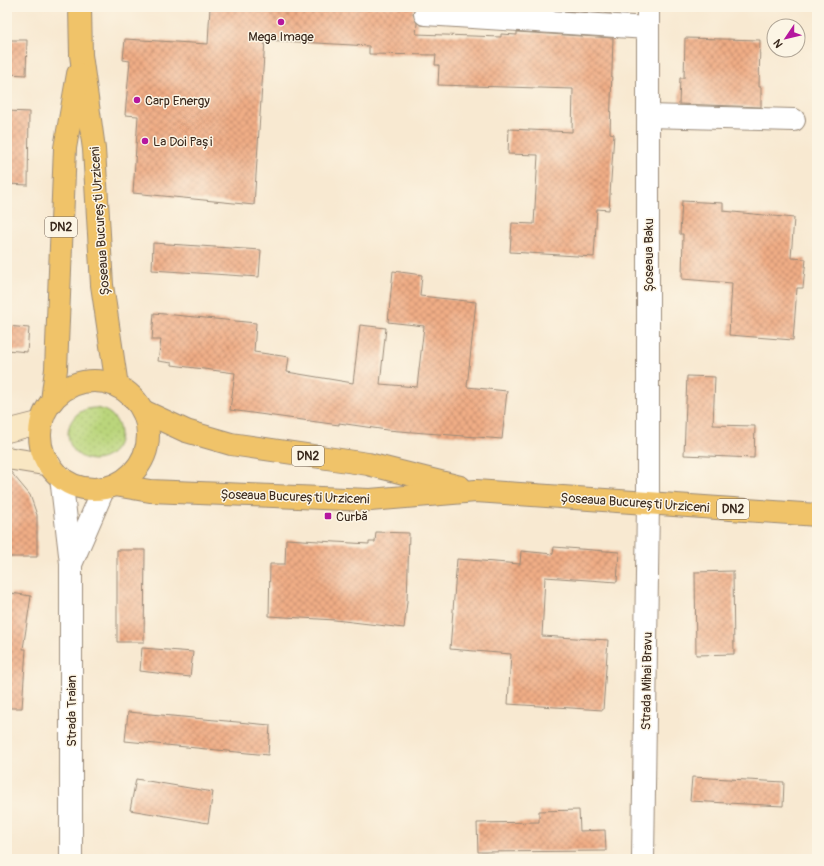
<svg xmlns="http://www.w3.org/2000/svg" width="824" height="866" viewBox="0 0 824 866" font-family="Pangolin,sans-serif">
<style>
.green{fill:url(#green-dots);stroke:#7a804c}
.building{fill:url(#building-cross-hatch)}
.lines{fill:none;stroke-linecap:round;stroke-linejoin:round}
.minor-casing{stroke:#9a8a78;stroke-width:24}
.secondary-casing{stroke:#9a8a78;stroke-width:24}
.trunk-casing{stroke:#9a8a78;stroke-width:24}
.minor{stroke:#fff;stroke-width:22}
.secondary{stroke:#f9e7c3;stroke-width:22}
.trunk{stroke:#f0c369;stroke-width:22}
.poi-dot{fill:#b5179e;stroke:#fcf5e5;stroke-width:1.5}
.labels{text-anchor:middle;stroke-width:3;stroke-linejoin:round;paint-order:stroke}
.shield{fill:#fcf5e5;stroke:#75675a;stroke-width:1}
.shield-label{font-size:12px;font-weight:bold;fill:#3b2a1e}
.poi-label{font-size:13px;fill:#3b2a1e;stroke:#fcf5e5;text-anchor:start}
.street-label{font-size:13px;fill:#3b2a1e;stroke:#fcf5e5}
</style>
<defs>
<pattern id="green-dots" width="8" height="8" patternUnits="userSpaceOnUse"><rect width="8" height="8" fill="#bad57b"/><path d="M2 2h.1M6 6h.1" fill="none" stroke="#a1b76a" stroke-width="1.8" stroke-linecap="round"/></pattern>
<pattern id="building-cross-hatch" width="8" height="8" patternUnits="userSpaceOnUse"><rect width="8" height="8" fill="#f0ad86"/><path d="M0 0l8 8M0 8l8-8" fill="none" stroke="#c48d6d"/></pattern>
</defs>
<rect width="100%" height="100%" fill="#fcf5e5"/>
<filter id="ink" filterUnits="userSpaceOnUse"><feTurbulence type="fractalNoise" baseFrequency=".025" numOctaves="2"/><feDisplacementMap in="SourceGraphic" scale="8" xChannelSelector="R" yChannelSelector="G"/><feConvolveMatrix kernelMatrix="1 2 1 2 8 2 1 2 1" color-interpolation-filters="sRGB"/></filter>
<filter id="wash" filterUnits="userSpaceOnUse"><feTurbulence type="fractalNoise" baseFrequency=".012" numOctaves="4" result="noise"/><feDisplacementMap in="SourceGraphic" scale="16" xChannelSelector="R" yChannelSelector="G"/><feGaussianBlur stdDeviation="0.9" result="paint"/><feColorMatrix in="noise" values="0 0 0 0 0 0 0 0 0 0 0 0 0 0 0 0 0 1.4 0 .05"/><feComposite in="paint" operator="in"/></filter>
<g filter="url(#wash)">
<rect width="100%" height="100%" fill="#f8e9d1"/>
<!-- green -->
<circle class="green" cx="94" cy="434" r="26"/>
<g id="blocks">
<!-- building -->
<g class="building">
<path d="M210,7H415L413,14L417,23L416,34L501,37V34L517,35V32L613,38L610,133L614,134L609,210L597,209L594,257L510,252L512,223L534,224L538,155L508,154L509,129L572,132L573,89L438,85L439,65H435L436,55L369,54V46L265,40L254,205L133,193L138,116L125,115L130,61L123,60L125,39L208,44Z"/>
<path d="M518,7H611V13Z"/>
<path d="M685,38L760,40L759,87H761V107L679,104L680,78H684Z"/>
<path d="M7,40H27L26,75L7,74Z"/>
<path d="M7,111L29,112L28,185L7,184Z"/>
<path d="M682,201L723,203V211L794,218L791,258L806,259L803,288H797L793,340L729,335L732,283L682,279L683,234H680Z"/>
<path d="M153,243L261,250L259,277L152,270Z"/>
<path d="M393,271L422,275L420,296L476,302L467,387L507,391L502,439L387,430L339,423V425L230,410L235,373L172,365V363L158,361L161,340H152L154,313L256,323L254,352L289,357L287,372L353,383L360,325L386,328L380,384L417,387L424,326L388,322Z"/>
<path d="M7,326L29,328L27,352L7,350Z"/>
<path d="M687,376L715,377L713,425L755,426L754,458L684,455Z"/>
<path d="M7,471H10L30,495L37,515V557H7Z"/>
<path d="M376,532L409,533L407,602L404,628L335,620L269,616L270,564H285L286,539L369,544V542H375Z"/>
<path d="M554,547L619,552L617,582L545,577L542,636L608,640L603,710L508,704L511,654L450,649L457,559L520,564L521,551L553,554Z"/>
<path d="M117,550H145L144,642H117Z"/>
<path d="M733,571L734,654L696,655L695,572Z"/>
<path d="M11,593L31,596L23,649H26L22,708H7V619Z"/>
<path d="M142,648L193,652L190,677L140,671Z"/>
<path d="M128,712L270,725L268,755L125,741Z"/>
<path d="M692,777L784,782L783,806L690,801Z"/>
<path d="M136,779L213,792L208,823L130,810Z"/>
<path d="M579,810L580,831L605,830L606,851L478,852L477,823L539,822V811Z"/>
</g>
</g>
</g>
<g filter="url(#ink)">
<use href="#blocks" fill-opacity="0" stroke="#9a8a78" stroke-width="1"/>
<g class="lines">
<!-- minor casing -->
<g class="minor-casing">
<g id="minor">
<path d="M425,14L648,28"/>
<path d="M648,116L794,120"/>
<path d="M61,477L71,563V859"/>
<path d="M72,562L104,488"/>
<path d="M643,859L648,503V7"/>
</g>
</g>
<!-- secondary casing -->
<g class="secondary-casing">
<g id="secondary">
<path d="M7,431L42,422"/>
<path d="M7,458L50,465"/>
</g>
</g>
<!-- trunk casing -->
<g class="trunk-casing">
<g id="trunk">
<path d="M80,7L81,55L94,149L102,285L117,386"/>
<circle cx="94" cy="435" r="54"/>
<path d="M52,401L56,369L65,148L78,74"/>
<path d="M143,411L186,431L231,444L368,464L460,487"/>
<path d="M115,485L150,491L370,500L476,491L817,515"/>
</g>
</g>
<!-- minor -->
<use href="#minor" class="minor"/>
<!-- secondary -->
<use href="#secondary" class="secondary"/>
<!-- trunk -->
<use href="#trunk" class="trunk"/>
</g>
</g>
<!-- markers -->
<g class="poi-dot">
<circle cx="281" cy="22" r="4"/>
<circle cx="137" cy="100" r="4"/>
<circle cx="145" cy="141" r="4"/>
<rect x="324" y="512" width="8" height="8" rx="2"/>
</g>
<g class="labels">
<!-- shield labels -->
<g class="shield">
<rect x="45" y="217" width="32" height="20" rx="3"/>
<rect x="292" y="446" width="32" height="20" rx="3"/>
<rect x="717" y="499" width="32" height="20" rx="3"/>
</g>
<g class="shield-label">
<text x="61" y="231">DN2</text>
<text x="308" y="460">DN2</text>
<text x="733" y="513">DN2</text>
</g>
<!-- poi labels -->
<g class="poi-label">
<text x="281" y="41" text-anchor="middle">Mega Image</text>
<text x="145" y="105">Carp Energy</text>
<text x="153" y="146">La Doi Pași</text>
<text x="336" y="521">Curbă</text>
</g>
<!-- street labels -->
<g class="street-label">
<text transform="translate(99 221) rotate(-94)" y="5">Șoseaua București Urziceni</text>
<text transform="translate(648 255) rotate(-90)" y="5">Șoseaua Baku</text>
<text transform="translate(295 496) rotate(2)" y="5">Șoseaua București Urziceni</text>
<text transform="translate(635 502) rotate(4)" y="5">Șoseaua București Urziceni</text>
<text transform="translate(646 681) rotate(-89)" y="5">Strada Mihai Bravu</text>
<text transform="translate(71 711) rotate(-90)" y="5">Strada Traian</text>
</g>
</g>
<!-- margin -->
<rect width="824" height="866" fill="none" stroke="#fcf5e5" stroke-width="24"/>
<!-- north arrow -->
<g transform="translate(786 38) rotate(235)"><circle r="19" fill="#fcf5e5" stroke="#afa495"/>
<path d="M0-3L7 15L0 10L-7 15Z" fill="#b5179e"/>
<text y="-6" font-size="11" font-weight="bold" text-anchor="middle" fill="#3b2a1e">N</text>
</g>
</svg>
